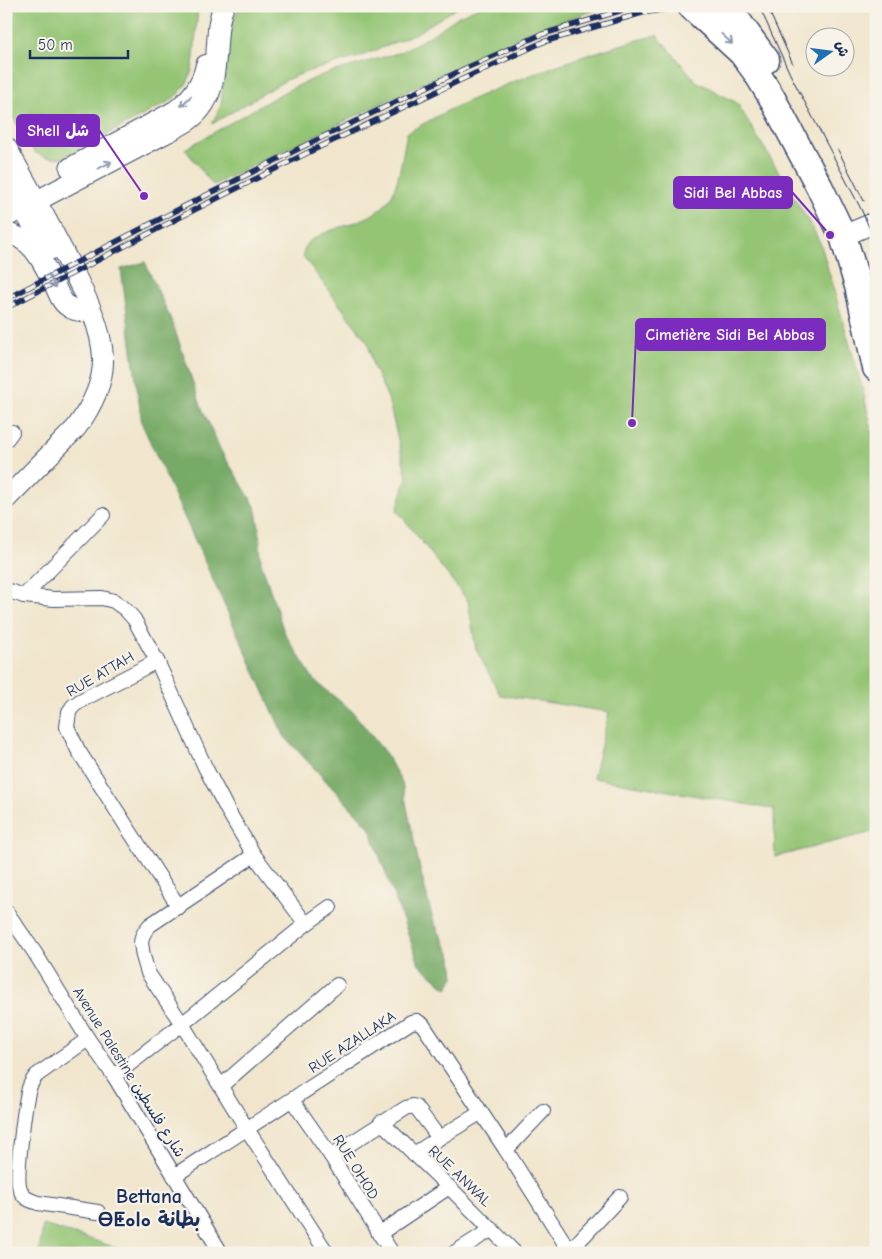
<svg xmlns="http://www.w3.org/2000/svg" width="882" height="1259" viewBox="0 0 882 1259" font-family="'Comic Neue','Playpen Sans Arabic','Noto Sans Tifinagh',sans-serif">
<style>
.green{fill:#94c575;stroke:#587a6a}
.forest{fill:#7a6;stroke:#496c62}
.lines{fill:none;stroke-linecap:round;stroke-linejoin:round}
.street-casing{stroke:#3b4a6f;stroke-width:16}
.secondary-casing{stroke:#3b4a6f;stroke-width:22}
.highway-casing{stroke:#3b4a6f;stroke-width:29}
.street{stroke:#fff;stroke-width:14}
.secondary{stroke:#fff;stroke-width:20}
.highway{stroke:#fff;stroke-width:26}
.tram{stroke:#1b2f5e;stroke-width:1}
.rail-casing{stroke:#1b2f5e;stroke-width:5.5}
.rail{stroke:#f7f3e8;stroke-width:4;stroke-dasharray:11;stroke-linecap:butt}
.oneway{stroke:#8d97ae}
.labels{text-anchor:middle;stroke-width:4.5;stroke-linejoin:round;paint-order:stroke}
.street-label{font-size:15px;fill:#1b2f5e;stroke:#f7f3e8}
.district-label{font-size:20px;font-weight:bold;fill:#1b2f5e;stroke:#f7f3e8}
.leader{fill:none;stroke:#7b2cbf;stroke-width:2}
.callout-dot{fill:#7b2cbf;stroke:#f7f3e8;stroke-width:2}
.callout{fill:#7b2cbf;stroke:#7b2cbf;stroke-width:2}
.callout-label{font-size:16px;text-anchor:middle;font-weight:bold;fill:#fff}
</style>
<rect width="100%" height="100%" fill="#f7f3e8"/>
<filter id="ink" filterUnits="userSpaceOnUse"><feTurbulence type="fractalNoise" baseFrequency=".02" numOctaves="2"/><feDisplacementMap in="SourceGraphic" scale="10" xChannelSelector="R" yChannelSelector="G"/><feConvolveMatrix kernelMatrix="1 2 1 2 8 2 1 2 1" color-interpolation-filters="sRGB"/></filter>
<filter id="wash" filterUnits="userSpaceOnUse"><feTurbulence type="fractalNoise" baseFrequency=".0096" numOctaves="4" result="noise"/><feDisplacementMap in="SourceGraphic" scale="20" xChannelSelector="R" yChannelSelector="G"/><feGaussianBlur stdDeviation="1.12" result="paint"/><feColorMatrix in="noise" values="0 0 0 0 0 0 0 0 0 0 0 0 0 0 0 0 0 1.4 0 .05"/><feComposite in="paint" operator="in"/></filter>
<g filter="url(#wash)">
<rect width="100%" height="100%" fill="#f1e6cd"/>
<!-- green -->
<g class="green">
<path d="M6,6H198C197,19 196,32 195,45C193,72 191,86 168,102L64,157L55,158L45,157L34,152L6,107Z"/>
<path d="M240,6H460L418,32L403,39L359,57L309,71L286,80L212,124L221,105L228,39L232,22Z"/>
<path d="M481,6H608L529,32L213,185L185,149L286,91L322,75L398,53L427,38L459,16Z"/>
<path d="M657,35L696,81L737,103L812,227L821,245L862,387L876,448V831L775,857L774,809L593,778L609,712L500,695L476,649L468,601L397,510L407,477L388,398L373,366L368,343L303,256C304,253 304,248 306,245C307,242 312,240 315,238C338,224 371,224 389,200C399,186 403,151 407,133C427,122 447,110 468,101C529,74 592,51 657,35Z"/>
<path d="M43,1225L93,1240L131,1253H39Z"/>
</g>
<!-- forest -->
<path class="forest" d="M145,262L172,322L201,406L221,451L255,506L259,527L261,562L284,632L314,680L352,711L386,754L402,783L420,869L433,920L452,957L454,977L447,989L419,964L369,827L284,736L142,424L121,269Z"/>
</g>
<g filter="url(#ink)">
<g class="lines">
<!-- street casing -->
<g class="street-casing">
<g id="street">
<path d="M6,440L12,432"/>
<path d="M6,590L24,596L54,599L102,598L114,601L125,609L134,619L157,661L205,767L228,811L254,855L306,924"/>
<path d="M24,596L103,515"/>
<path d="M157,661L80,701L73,706L69,712L67,727L78,750L127,827L179,907"/>
<path d="M254,855L150,925L145,931L142,937L141,943L143,956L148,973L182,1024L247,1129L327,1253"/>
<path d="M6,911L35,953L88,1039L114,1076L221,1253"/>
<path d="M88,1039L37,1075C33,1079 31,1083 29,1088C25,1103 15,1177 20,1189C23,1198 29,1200 38,1203L98,1212"/>
<path d="M114,1076L182,1024L306,924L330,907"/>
<path d="M221,1086L337,985"/>
<path d="M292,1100L331,1156L392,1253"/>
<path d="M381,1122L449,1187L515,1253"/>
<path d="M506,1150L543,1111"/>
<path d="M414,1154L439,1138L480,1113"/>
<path d="M331,1156L406,1108L413,1106L416,1107L439,1138"/>
<path d="M174,1176L411,1022L417,1021L423,1025L506,1150L569,1250"/>
<path d="M379,1234L449,1187"/>
<path d="M454,1253L492,1229"/>
<path d="M566,1253L580,1240L620,1197"/>
</g>
</g>
<!-- secondary casing -->
<g class="secondary-casing">
<g id="secondary">
<path d="M6,147C28,186 50,225 70,265C84,293 102,327 103,358C104,384 90,409 76,428L6,499"/>
<path d="M70,168L175,111C190,100 202,85 206,65"/>
<path d="M6,184L49,250"/>
<path d="M6,217L162,135C170,131 178,127 186,122C214,104 215,74 217,44C218,31 218,18 224,6"/>
<path d="M6,233C35,239 43,264 56,288C59,295 62,303 69,307C73,310 78,311 83,311"/>
<path d="M843,236L876,222"/>
</g>
</g>
<!-- highway casing -->
<g class="highway-casing">
<g id="highway">
<path d="M691,6L742,53L756,72L772,98L819,186L843,236L858,286L876,368"/>
<path d="M725,6L734,16L766,60"/>
</g>
</g>
<!-- street -->
<use href="#street" class="street"/>
<!-- secondary -->
<use href="#secondary" class="secondary"/>
<!-- highway -->
<use href="#highway" class="highway"/>
<!-- tram -->
<g class="tram">
<path d="M759,6L790,74L861,209L876,243"/>
<path d="M769,11L793,64"/>
<path d="M838,150L864,201"/>
</g>
<!-- rail casing -->
<g class="rail-casing">
<g id="rail">
<path d="M6,299L187,205L306,145L464,69L540,35L636,6"/>
<path d="M6,308L190,212L309,152L467,77L543,42L642,13L687,6"/>
</g>
</g>
<!-- rail -->
<use href="#rail" class="rail"/>
</g>
<!-- one-way arrows -->
<defs><path id="oneway-shaft" d="M-6 0H5M1.5-3L5.5 0L1.5 3" fill="none" stroke-width="1.6" stroke-linecap="round" stroke-linejoin="round" transform="scale(1.25)"/></defs>
<g class="oneway">
<use href="#oneway-shaft" transform="translate(727 39) rotate(43)"/>
<use href="#oneway-shaft" transform="translate(186 101) rotate(135)"/>
<use href="#oneway-shaft" transform="translate(105 165) rotate(-28)"/>
<use href="#oneway-shaft" transform="translate(52 281) rotate(63)"/>
</g>
</g>
<g class="labels">
<!-- street labels -->
<g class="street-label">
<text transform="translate(100 674) rotate(-30)" y="5">RUE ATTAH</text>
<text transform="translate(352 1042) rotate(-33)" y="5">RUE AZALLAKA</text>
<text transform="translate(129 1072) rotate(58)" y="5">Avenue Palestine شارع فلسطين</text>
<text transform="translate(356 1167) rotate(58)" y="5">RUE OHOD</text>
<text transform="translate(460 1176) rotate(44)" y="5">RUE ANWAL</text>
</g>
<!-- district labels -->
<g class="district-label">
<text x="149" y="1203">Bettana<tspan x="149" dy="23">ⴱⵟⴰⵏⴰ بطانة</tspan></text>
</g>
</g>
<!-- callouts -->
<path class="leader" d="M144 196L99 130M830 235L792 192M632 423L636 335"/>
<g class="callout-dot">
<circle cx="144" cy="196" r="5"/>
<circle cx="830" cy="235" r="5"/>
<circle cx="632" cy="423" r="5"/>
</g>
<g class="callout">
<rect x="17" y="115" width="82" height="31" rx="5"/>
<rect x="674" y="177" width="118" height="31" rx="5"/>
<rect x="636" y="319" width="189" height="31" rx="5"/>
</g>
<g class="callout-label">
<text x="58" y="136">Shell شل</text>
<text x="733" y="198">Sidi Bel Abbas</text>
<text x="730" y="340">Cimetière Sidi Bel Abbas</text>
</g>
<!-- margin -->
<rect width="882" height="1259" fill="none" stroke="#f7f3e8" stroke-width="25"/>
<!-- north arrow -->
<g transform="translate(830 52) rotate(76)"><circle r="24" fill="#f7f3e8" stroke="#9fa5b1"/>
<path d="M0-4L9 19L0 12L-9 19Z" fill="#1f6fb2"/>
<text y="-8" font-size="14" font-weight="bold" text-anchor="middle" fill="#1b2f5e">ش</text>
</g>
<!-- scale -->
<path d="M30 50v8h98v-8" fill="none" stroke="#1b2f5e" stroke-width="2.5"/>
<text x="38" y="50" font-size="15" fill="#1b2f5e" stroke="#f7f3e8" stroke-width="4" paint-order="stroke">50 m</text>
</svg>
